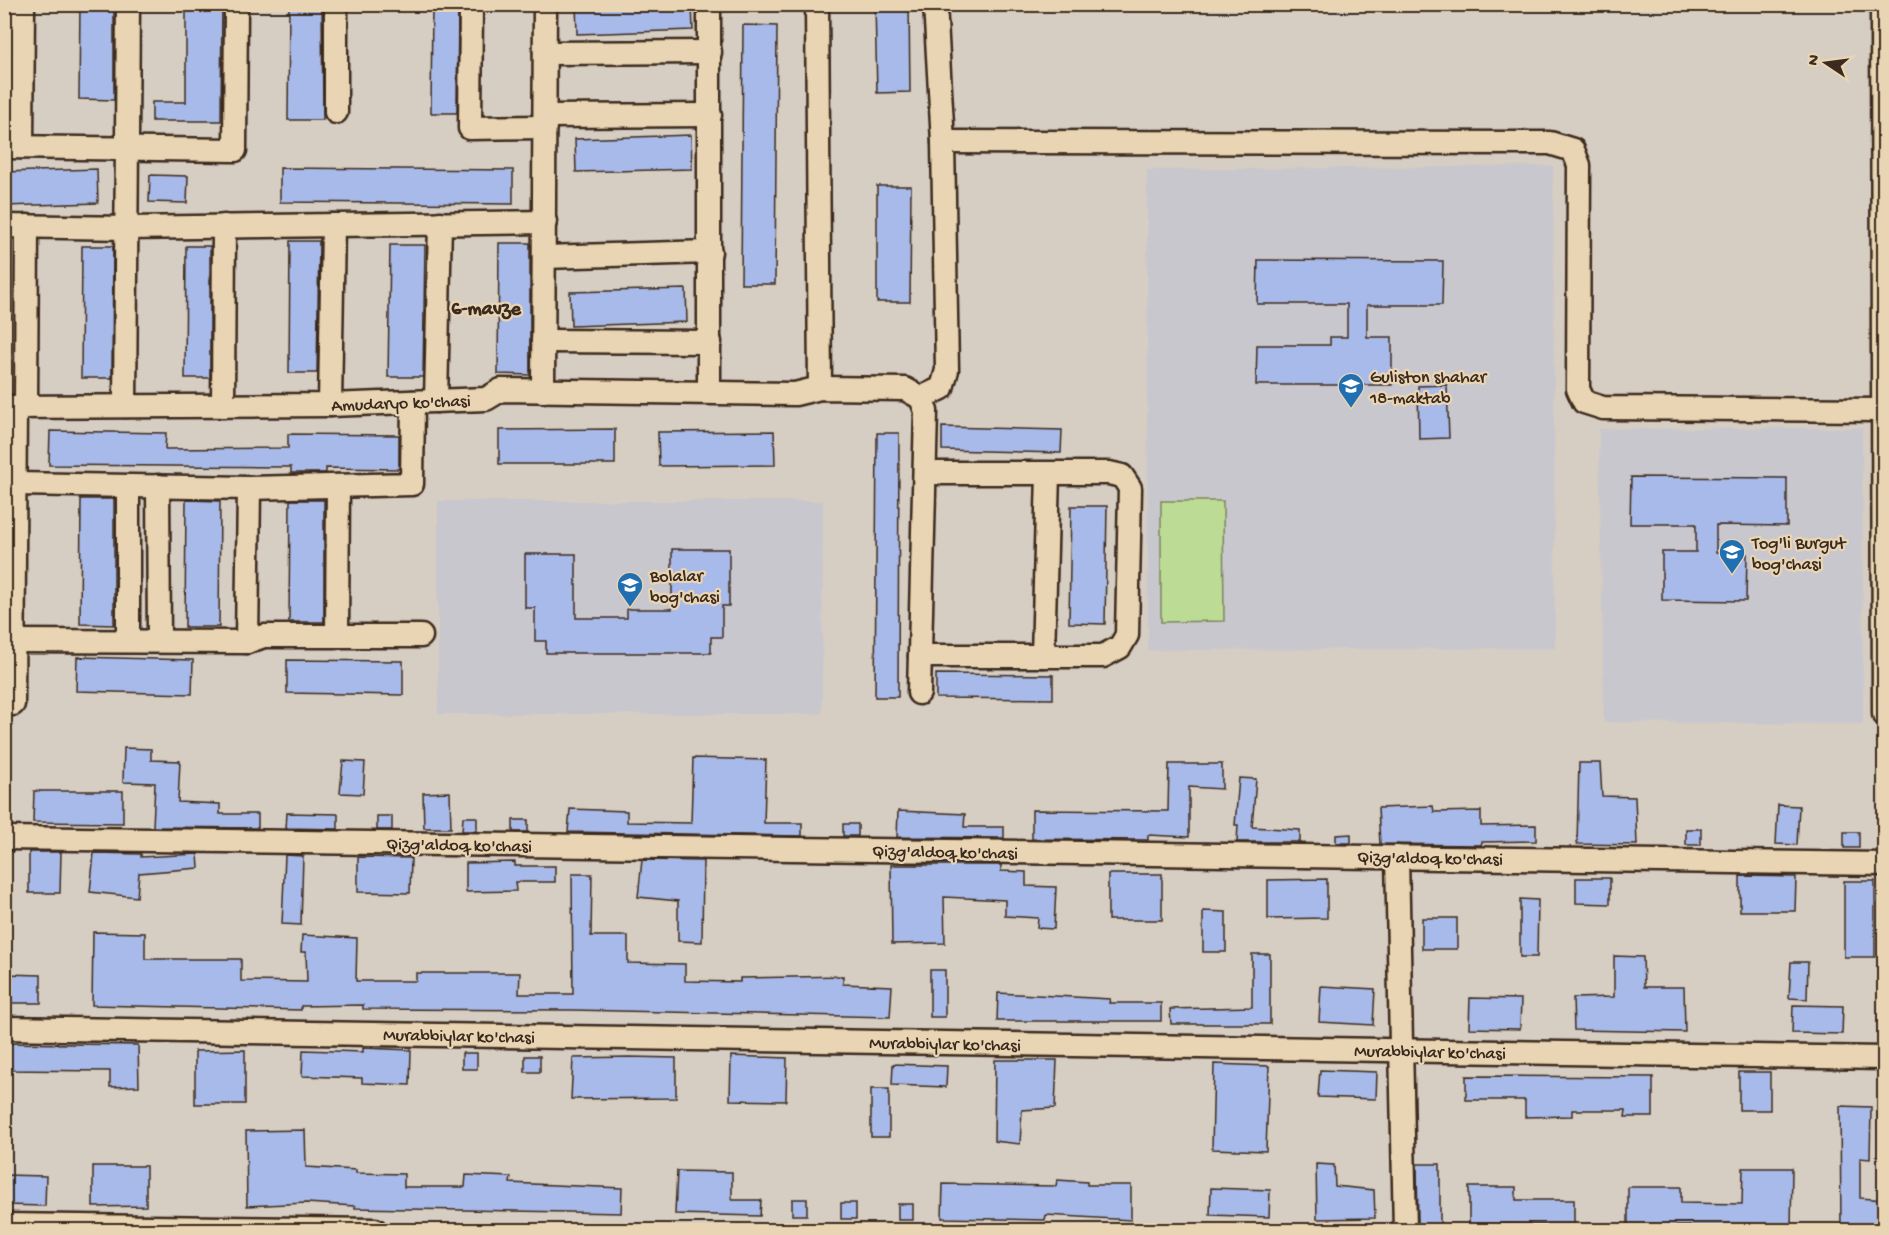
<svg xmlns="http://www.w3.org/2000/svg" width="1889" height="1235" viewBox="0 0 1889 1235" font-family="'Gochi Hand',sans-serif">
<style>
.built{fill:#c8c7ce}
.green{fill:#bcdc96;stroke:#7c835a;stroke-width:1.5}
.building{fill:#a8bae9;stroke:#3b2a1e;stroke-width:1.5}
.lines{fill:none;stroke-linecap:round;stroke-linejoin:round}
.minor-casing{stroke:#3b2a1e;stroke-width:27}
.minor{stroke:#e9d5b3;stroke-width:22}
.labels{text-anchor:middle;stroke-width:4.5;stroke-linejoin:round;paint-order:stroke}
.poi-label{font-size:18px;fill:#3b2a1e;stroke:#e9d5b3;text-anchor:start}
.street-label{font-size:18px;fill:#3b2a1e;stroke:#e9d5b3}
.neighbourhood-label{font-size:20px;font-weight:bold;fill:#3b2a1e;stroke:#e9d5b3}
</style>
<rect width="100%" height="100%" fill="#d6cdc3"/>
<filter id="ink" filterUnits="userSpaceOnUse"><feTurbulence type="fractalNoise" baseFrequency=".0167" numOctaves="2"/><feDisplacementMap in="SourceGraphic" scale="12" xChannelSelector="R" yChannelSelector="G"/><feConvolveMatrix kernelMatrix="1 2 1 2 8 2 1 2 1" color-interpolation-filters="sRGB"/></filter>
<g filter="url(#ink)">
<!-- built -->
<g class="built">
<path d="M1553,166L1555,648L1148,650L1147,170Z"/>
<path d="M1862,428L1863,724L1604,722L1599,429Z"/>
<path d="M438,501H823L822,714H438Z"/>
</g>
<!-- green -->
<path class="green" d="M1161,501H1223L1224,621L1161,622Z"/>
<!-- building -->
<g class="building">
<path d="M80,4H114V100L79,99Z"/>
<path d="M186,4H222L221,121H152V102H186Z"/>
<path d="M289,4H322L323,120H288Z"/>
<path d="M432,4H458L457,113H431Z"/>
<path d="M576,4H692L693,30L577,34Z"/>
<path d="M875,4H909L910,92L877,93Z"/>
<path d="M743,25L777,26L775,284H741Z"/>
<path d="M691,135L692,169L576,172L575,139Z"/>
<path d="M280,168L513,170V204L280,202Z"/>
<path d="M97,169L98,203L4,206V172Z"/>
<path d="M150,175L188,176L187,203L149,202Z"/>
<path d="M877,186H911L910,302H877Z"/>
<path d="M290,241H319L317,373H289Z"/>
<path d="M499,243H530V375L498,374Z"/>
<path d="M390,245H425L423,377H388Z"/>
<path d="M82,246H113L112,378H81Z"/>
<path d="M186,246H210V378H185Z"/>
<path d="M1258,260L1443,261L1442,305H1367V337H1392V385H1256L1257,345H1330V337H1347V304H1257Z"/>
<path d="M686,289L687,322L571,326L570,292Z"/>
<path d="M1447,385L1449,438L1419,439L1418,386Z"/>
<path d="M942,427L1062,430L1061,453L942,450Z"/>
<path d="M615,429V464H499V430Z"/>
<path d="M50,431L166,433L165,449L288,448V434L399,435V469L326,468V473H291V467H287L49,465Z"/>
<path d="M774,431L775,465L659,466L658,432Z"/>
<path d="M877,433H899L898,697H875Z"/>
<path d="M1631,477L1787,478V526L1716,525V553L1747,554L1746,601L1662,600V552H1696V524H1630Z"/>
<path d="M81,499H114V625L80,624Z"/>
<path d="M186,500L220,501L219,627H185Z"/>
<path d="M290,500H324V622H289Z"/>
<path d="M1071,506H1107L1105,624L1069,623Z"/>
<path d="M672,549H729V606H722V637H711V653H546V641H535V608H525V554H576V618H627V609H672Z"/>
<path d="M77,657L193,660L192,694L76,691Z"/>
<path d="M287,660L403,661V695L287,693Z"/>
<path d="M936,674L1053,675V699L936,698Z"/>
<path d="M124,748L151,749V760L180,761L178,802L220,804V814H258V828L153,827L155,783L123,782Z"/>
<path d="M693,758L766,760L764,823H802V836L568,832L570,809L627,811V822L691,823Z"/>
<path d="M343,761L365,762L363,794L340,793Z"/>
<path d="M1579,763H1600L1602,796L1635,797L1637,845L1577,844Z"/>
<path d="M1169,764H1222V789L1189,787V837L1148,835V840L1032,839V810L1168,811Z"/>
<path d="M1239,778L1256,779L1252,827L1300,830V842H1237L1238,825H1235Z"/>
<path d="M34,791H123V823L33,822Z"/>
<path d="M450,792L451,828H424L423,793Z"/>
<path d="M1778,805L1799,806L1797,845L1776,844Z"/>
<path d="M1433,806L1434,812L1481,811V826L1536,825V841L1482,842L1481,845L1380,844L1378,808Z"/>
<path d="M898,811L965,814L964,827H1004V838L897,837Z"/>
<path d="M287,813L338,814V829L286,828Z"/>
<rect x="377" y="816" width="15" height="14"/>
<path d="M463,817H477V831H462Z"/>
<rect x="513" y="820" width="15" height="12"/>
<rect x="843" y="824" width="15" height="12"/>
<rect x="1686" y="829" width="15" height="16"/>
<rect x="1844" y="832" width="15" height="16"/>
<path d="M1351,834V843H1336V835Z"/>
<path d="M29,852H61L60,893H29Z"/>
<path d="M94,853L141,854V857L198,854L199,868L139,873L137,897L90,892Z"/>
<path d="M285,855L303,856L301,925L282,924Z"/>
<path d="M358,857L411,858L410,893L358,892Z"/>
<path d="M642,860L703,861L702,942L678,941V901L638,897Z"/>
<path d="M515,862V866H555V882H515L516,891L466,892V863Z"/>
<path d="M891,865H1001V871L1026,872V886L1056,887L1054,929L1037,928L1038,918L1005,916V900L944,897L945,943L892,944Z"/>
<path d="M572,874H592L591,936H628V963L685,964V981L740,982V978L843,976V984L892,986L890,1017L573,1010L363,1009V1005L301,1006V1010L92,1005L93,932L145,933V959H241V981L307,982L306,952H301L302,935L357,938L356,981H416V973H520L519,994H573Z"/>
<rect x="1108" y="874" width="54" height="46"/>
<path d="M1740,876L1796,877L1795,911H1740Z"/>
<path d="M1576,878H1610V904L1576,903Z"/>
<path d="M1327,879V918L1268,919V880Z"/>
<rect x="1844" y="881" width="31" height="76"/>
<path d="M1520,899L1538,900L1537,957H1520Z"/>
<path d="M1203,911L1226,912V952H1203Z"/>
<rect x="1422" y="918" width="35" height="31"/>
<path d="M1252,954H1270V1024H1171L1170,1009L1252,1007Z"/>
<path d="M1614,956L1643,957L1644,987H1684L1685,1032L1574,1030L1573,998L1614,997Z"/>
<path d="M1791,962H1808L1807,999L1789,998Z"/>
<rect x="930" y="970" width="15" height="47"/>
<path d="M4,974L41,975V1003H4Z"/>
<path d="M1321,986L1375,989L1373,1025L1319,1022Z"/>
<path d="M998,993L1110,999L1109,1003H1161V1021H997Z"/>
<path d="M1470,998L1521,999L1520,1029L1469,1028Z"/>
<path d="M1793,1005L1843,1006L1842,1034L1792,1033Z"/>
<path d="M4,1043L138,1045L139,1086L110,1087V1071L4,1070Z"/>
<path d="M363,1048L411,1050L410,1085L362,1083V1078L302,1076L303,1050L363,1052Z"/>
<path d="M245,1050V1104H195V1051Z"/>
<rect x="462" y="1053" width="15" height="16"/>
<rect x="525" y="1056" width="15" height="16"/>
<path d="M731,1056L787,1058L786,1101L730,1100Z"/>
<path d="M629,1057L676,1058V1098L571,1099L573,1058Z"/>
<path d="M995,1060H1057L1055,1108L1022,1110L1020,1144L994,1141Z"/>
<path d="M893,1064L947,1066L946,1087L892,1085Z"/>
<path d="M1214,1064L1269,1066L1266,1151L1212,1149Z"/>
<path d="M1320,1070L1377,1072L1376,1099L1318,1097Z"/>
<rect x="1739" y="1072" width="31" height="38"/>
<path d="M1466,1076L1653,1077V1117H1625L1626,1110H1572V1116L1525,1117V1100H1466Z"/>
<rect x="871" y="1089" width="18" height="48"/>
<path d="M1840,1106L1871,1107L1870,1159L1860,1158V1198L1884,1200V1229H1841Z"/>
<path d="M305,1130L306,1167L356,1170V1173L404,1174V1187H465L466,1175L511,1177L510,1183L622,1188L621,1213L355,1208V1206L306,1203L247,1206L246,1131Z"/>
<path d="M1316,1164L1334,1165L1335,1186L1374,1190L1375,1218L1317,1219Z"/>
<path d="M1417,1164H1440V1225H1418Z"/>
<path d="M93,1166H146V1206L93,1207Z"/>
<path d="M1743,1168H1792L1791,1229H1742V1226H1628V1187H1681V1203L1742,1204Z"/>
<path d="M677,1171L732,1172V1200H761L760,1216L675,1214Z"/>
<path d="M4,1175L46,1176L45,1206L4,1205Z"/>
<path d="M1057,1180L1087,1182V1185H1131V1220L1046,1215L1045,1220L942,1218L943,1184L1056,1186Z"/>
<path d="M1469,1187H1516V1200H1574V1225L1469,1224Z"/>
<path d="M1211,1188L1270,1190L1269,1217L1210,1215Z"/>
<rect x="792" y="1199" width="15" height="16"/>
<rect x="841" y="1203" width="15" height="16"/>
<rect x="898" y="1204" width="15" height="16"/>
</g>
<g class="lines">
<!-- minor casing -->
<g class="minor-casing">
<g id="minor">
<path d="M336,4V112"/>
<path d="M471,4L470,128L545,127"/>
<path d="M709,4V392"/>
<path d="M817,4L820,388"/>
<path d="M1882,4L1884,714"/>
<path d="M545,53L710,52"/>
<path d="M545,116L710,115"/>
<path d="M943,142L1550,143L1573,150L1579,165L1578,389L1584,402L1603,408L1883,410"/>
<path d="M4,147L235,150L236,4"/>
<path d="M22,147L23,4"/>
<path d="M4,226L128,228L545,222"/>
<path d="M544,257L710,252"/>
<path d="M543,341L710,342"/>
<path d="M543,391L545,4"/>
<path d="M921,398L942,388L947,370L943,142L935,4"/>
<path d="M436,401L440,223"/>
<path d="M330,405L333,225"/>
<path d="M125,406L128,4"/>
<path d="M223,406L224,226"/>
<path d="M4,407L330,405L486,399L501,390L795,394L820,388L905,389L921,398L926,411L919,693"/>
<path d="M26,407L27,226"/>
<path d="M15,484L249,488L412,484L413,402"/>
<path d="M158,486L159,641"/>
<path d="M128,487V640"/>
<path d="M337,635L338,486"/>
<path d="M14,641L247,642L264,636H421"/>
<path d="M247,642L249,488"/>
<path d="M920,656H1103L1120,647L1127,635L1130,488L1122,476L1109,473H925"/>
<path d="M1043,656L1048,474"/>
<path d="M4,704H13L15,407"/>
<path d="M4,838L1884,864"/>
<path d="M1397,857L1405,1230"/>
<path d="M4,1028L1884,1058"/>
<path d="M4,1225L375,1230"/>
</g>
</g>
<!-- minor -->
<use href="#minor" class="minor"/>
</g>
</g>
<!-- icons -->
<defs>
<g id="school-pin" transform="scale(1.35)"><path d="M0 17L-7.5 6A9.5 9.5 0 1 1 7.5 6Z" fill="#1f6fb2" stroke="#e9d5b3"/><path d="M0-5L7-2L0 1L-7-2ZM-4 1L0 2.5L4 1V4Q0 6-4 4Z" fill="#fff"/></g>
</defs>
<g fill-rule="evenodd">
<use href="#school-pin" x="1351" y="386"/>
<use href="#school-pin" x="1732" y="552"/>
<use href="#school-pin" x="630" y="585"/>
</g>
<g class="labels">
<!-- poi labels -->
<g class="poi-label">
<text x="1370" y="382">Guliston shahar<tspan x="1370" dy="21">18-maktab</tspan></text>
<text x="1752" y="548">Tog'li Burgut<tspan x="1752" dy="21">bog'chasi</tspan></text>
<text x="650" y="581">Bolalar<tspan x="650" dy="21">bog'chasi</tspan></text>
</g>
<!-- street labels -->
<g class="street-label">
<text transform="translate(401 402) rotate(-2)" y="6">Amudaryo ko'chasi</text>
<text transform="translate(459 844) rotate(1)" y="6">Qizg'aldoq ko'chasi</text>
<text transform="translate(945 851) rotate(1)" y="6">Qizg'aldoq ko'chasi</text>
<text transform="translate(1430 857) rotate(1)" y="6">Qizg'aldoq ko'chasi</text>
<text transform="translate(459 1035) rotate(1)" y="6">Murabbiylar ko'chasi</text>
<text transform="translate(945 1043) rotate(1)" y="6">Murabbiylar ko'chasi</text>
<text transform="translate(1430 1051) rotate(1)" y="6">Murabbiylar ko'chasi</text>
</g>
<!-- neighbourhood labels -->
<g class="neighbourhood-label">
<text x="486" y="314">6-mavze</text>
</g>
</g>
<!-- margin -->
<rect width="1889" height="1235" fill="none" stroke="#e9d5b3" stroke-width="24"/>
<rect x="12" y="12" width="1865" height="1211" fill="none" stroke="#3b2a1e" stroke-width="2" filter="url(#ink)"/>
<!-- north arrow -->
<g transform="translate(1826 63) rotate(283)" stroke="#e9d5b3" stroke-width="4.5" paint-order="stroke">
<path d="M0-4.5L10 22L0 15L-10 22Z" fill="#3b2a1e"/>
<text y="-9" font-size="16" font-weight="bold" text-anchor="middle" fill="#3b2a1e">N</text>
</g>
</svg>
